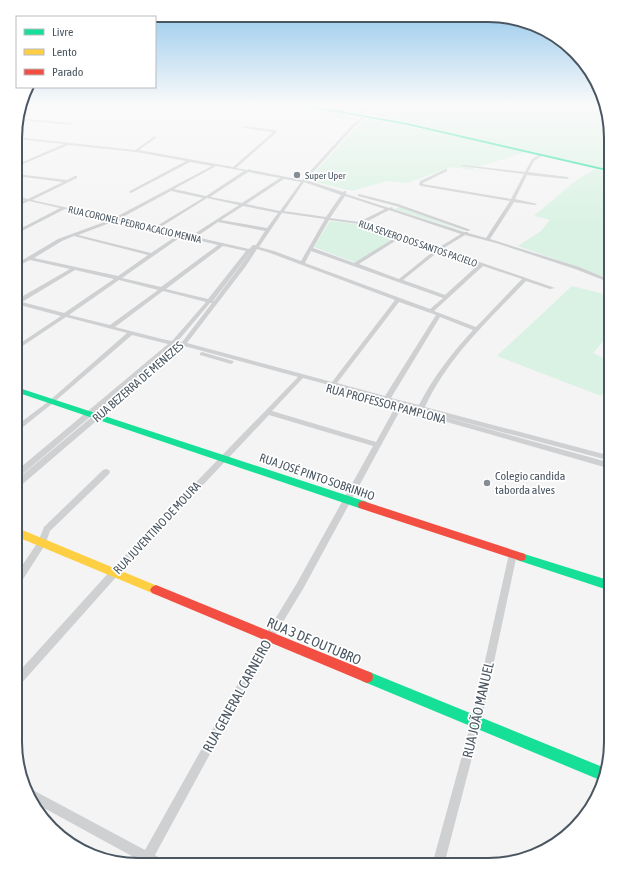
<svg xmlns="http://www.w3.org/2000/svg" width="626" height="880" viewBox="0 0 626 880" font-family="'Asap Condensed',sans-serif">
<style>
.green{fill:#d9f2e3}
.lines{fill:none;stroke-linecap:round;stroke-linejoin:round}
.street{fill:#ced0d2;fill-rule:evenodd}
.fast{fill:#16e098;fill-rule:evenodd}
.slow{fill:#ffcf43;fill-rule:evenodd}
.jam{fill:#f24e42;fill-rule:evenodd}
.poi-dot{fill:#868d94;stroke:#fff;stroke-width:1.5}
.labels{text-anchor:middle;stroke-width:3.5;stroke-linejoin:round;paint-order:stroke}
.far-poi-label{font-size:10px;fill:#4a5661;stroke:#fff;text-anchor:start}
.far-street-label{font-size:10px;fill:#4a5661;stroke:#fff}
.street-label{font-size:12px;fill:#4a5661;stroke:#fff}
.poi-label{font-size:12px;fill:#4a5661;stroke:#fff;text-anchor:start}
.near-street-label{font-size:14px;fill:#4a5661;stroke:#fff}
.rim{fill:none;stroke:#4a5661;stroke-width:2}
</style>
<rect width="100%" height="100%" fill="#f4f4f4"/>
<!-- green -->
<g class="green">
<path d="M262,104C281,104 340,108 354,119L348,120L297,110L282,111L270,109L269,106Z"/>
<path d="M377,104H603L611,138V170L379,116L371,114V110Z"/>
<path d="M371,118L526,152L471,169L486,172L451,167L407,183L387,181L352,191L308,180L361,122Z"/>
<path d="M594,169L611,173V279L518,246L541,231L550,220L534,216L574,182Z"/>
<path d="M400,207L465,231L394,209Z"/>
<path d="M330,221L355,224L395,237L356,263L314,247Z"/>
<path d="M572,286L600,293L611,299V332L593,353L611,362V383L601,396L497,356Z"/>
</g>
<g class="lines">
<!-- street -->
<g class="street">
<path d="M38,104H41L19,115V113Z"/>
<path d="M212,104H215L209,107V105Z"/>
<path d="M325,104H334L347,112L345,113L332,106Z"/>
<path d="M373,104H376L369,111L359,114L358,113L367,109Z"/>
<path d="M364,116L366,117L355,126L306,180L343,192L344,191H346V194L389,208L392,207L393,209L464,232H468V233L486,238L510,201L421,186L419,185L420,181L446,169H447V171L423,183V184L511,199L524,174L461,166L463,165L525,172L532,159L541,154L543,155L534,161L528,172L568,177L569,178L567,179L527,175L515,199L537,204L535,205L514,202L490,239L579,267L611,280V283L575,269L496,243L465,235L442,249L555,288L550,289L526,281C489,320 448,357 425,407L611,456V461L423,411L611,463V469L412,412L411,411L412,410L418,409L403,405L303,589L272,640L155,855L163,860L165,864H138L139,860L33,802L28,796L26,788L31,789L145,850L266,634L297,583L373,446L269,415L118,575L19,686L15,688V676L112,569L298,377L184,346L18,488L15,489V481L178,345H175L18,478L15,479V472L168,344L132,335L53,403L18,431H16V426L49,401L127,333L66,317L18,349L16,350V346L61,316L16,304V300L70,269L30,260L16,267V264L58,239L110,220L65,209L16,234V231L60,208L29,201L16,207V204L25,200L16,198V196L28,199L63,182L16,176V174L67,180L75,176H77V178L32,200L114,218L212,166L190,162L131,193L129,192L130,191L186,161L136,152L68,145L16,167V165L64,144L16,139V137L135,150L155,136L156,138L139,150L233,167L273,132L244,128L243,126L276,130L277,132L236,168L247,170L249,169L251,170L302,180L353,124ZM216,166L244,171L206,196L174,189ZM248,172L280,178L242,203L210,197ZM284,179L301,182L280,211L246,204ZM304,182L341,195L326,217L284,211ZM171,191L203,198L155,227L119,219ZM345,196L385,209L359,222L330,218ZM207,198L239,205L191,236L159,228ZM243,206L278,213L267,228L221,220ZM389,210L461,234L438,248L364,223ZM282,213L325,219L301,261L274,251L259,247ZM329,220L359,224L396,237L354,263L313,248ZM115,221L152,229L154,231L156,230L178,235L151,253L78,235ZM218,222L265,231L256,245H253L249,249L196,237ZM74,236L148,255L118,276L34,258L62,241ZM182,236L191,239H193L218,245L161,287L122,278ZM400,238L435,250L399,279L359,264ZM223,246L246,251L208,299L166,289ZM257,249L270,253L395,300L332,382L187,343L246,266ZM311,251L443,298L430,309L305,263ZM439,251L478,265L445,295L403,280ZM250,253L214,301H213L249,254ZM483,266L522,279L476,327L434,311ZM75,270L114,279L64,313L22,302ZM119,280L158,290L110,325L69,315ZM163,291L206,302L172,341L162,339L115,327ZM399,302L436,315L385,396L337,383ZM210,303H212L182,342L178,341ZM440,317L473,330C452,353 433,377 419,405L391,398ZM303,378L329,385L328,387L329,388H333L334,387L383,400L381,403L382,404H386L388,401L397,404L376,442L272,411Z"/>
<path d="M17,118L71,123L73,124L71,125L17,120Z"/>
<path d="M359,194L398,204L471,230L467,231L396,206L358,196V194Z"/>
<path d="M202,352L233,361L234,362L231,364L200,355V353Z"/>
<path d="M106,469L109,470L110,472L109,474L50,531L45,545L18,587L15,588V576L38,542L44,527L103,470Z"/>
<path d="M513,551L516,552L517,554L481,723L444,865H432L471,723L509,554L510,552Z"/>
</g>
<!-- fast -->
<g class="fast">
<path d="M293,104H300L407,123L611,170V172L407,125Z"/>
<path d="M16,387L367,502L368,505L367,508H359L16,392Z"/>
<path d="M521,553L611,581V591L517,560L516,557L517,554Z"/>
<path d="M367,671L605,768L600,780L362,681L361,677L362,673Z"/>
</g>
<!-- slow -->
<path class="slow" d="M15,527L160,587L162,590L160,593L156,595L152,593L15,536Z"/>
<!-- jam -->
<g class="jam">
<path d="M363,501L525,554L526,557L525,560L521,561L359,508L358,505L359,502Z"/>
<path d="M156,585L372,673L373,677L372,681L367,683L152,593L150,590L152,587Z"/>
</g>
</g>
<!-- sky -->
<linearGradient id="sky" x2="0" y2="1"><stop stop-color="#91c6eb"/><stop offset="0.46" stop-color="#fafafa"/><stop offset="1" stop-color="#fafafa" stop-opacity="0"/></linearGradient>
<rect width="626" height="227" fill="url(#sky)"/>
<!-- markers -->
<g class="poi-dot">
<circle cx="297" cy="175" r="4"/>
<circle cx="487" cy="483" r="4"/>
</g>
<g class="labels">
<!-- far-poi labels -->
<g class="far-poi-label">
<text x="305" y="179">Super Uper</text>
</g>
<!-- far-street labels -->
<g class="far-street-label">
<text transform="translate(135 224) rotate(13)" y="4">RUA CORONEL PEDRO ACACIO MENNA</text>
<text transform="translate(418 243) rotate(19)" y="4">RUA SEVERO DOS SANTOS PACIELO</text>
</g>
<!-- street labels -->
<g class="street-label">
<text transform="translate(138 382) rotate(-41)" y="4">RUA BEZERRA DE MENEZES</text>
<text transform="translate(386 404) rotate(15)" y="4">RUA PROFESSOR PAMPLONA</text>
<text transform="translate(317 477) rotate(19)" y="4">RUA JOSÉ PINTO SOBRINHO</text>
<text transform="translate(157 528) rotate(-47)" y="4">RUA JUVENTINO DE MOURA</text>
</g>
<!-- poi labels -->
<g class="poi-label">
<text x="495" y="480">Colegio candida<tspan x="495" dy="14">taborda alves</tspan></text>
</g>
<!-- near-street labels -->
<g class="near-street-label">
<text transform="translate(314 641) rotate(23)" y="5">RUA 3 DE OUTUBRO</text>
<text transform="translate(237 696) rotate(-61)" y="5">RUA GENERAL CARNEIRO</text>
<text transform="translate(478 710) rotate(-77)" y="5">RUA JOÃO MANUEL</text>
</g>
</g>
<!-- crop -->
<path d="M0 0H626V880H0ZM138 22H488A116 116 0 0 1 604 138V742A116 116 0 0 1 488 858H138A116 116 0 0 1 22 742V138A116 116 0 0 1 138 22Z" fill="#fff" fill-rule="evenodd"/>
<path class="rim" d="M138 22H488A116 116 0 0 1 604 138V742A116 116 0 0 1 488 858H138A116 116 0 0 1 22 742V138A116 116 0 0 1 138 22Z"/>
<!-- legend -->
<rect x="16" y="16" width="140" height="72" fill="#ffffff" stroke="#b7bbc0"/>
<rect x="24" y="29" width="20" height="6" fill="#16e098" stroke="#b7bbc0"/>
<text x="52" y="36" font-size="12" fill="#4a5661">Livre</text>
<rect x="24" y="49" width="20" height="6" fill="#ffcf43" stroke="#b7bbc0"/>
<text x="52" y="56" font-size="12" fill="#4a5661">Lento</text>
<rect x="24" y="69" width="20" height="6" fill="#f24e42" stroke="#b7bbc0"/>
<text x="52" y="76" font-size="12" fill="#4a5661">Parado</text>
</svg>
